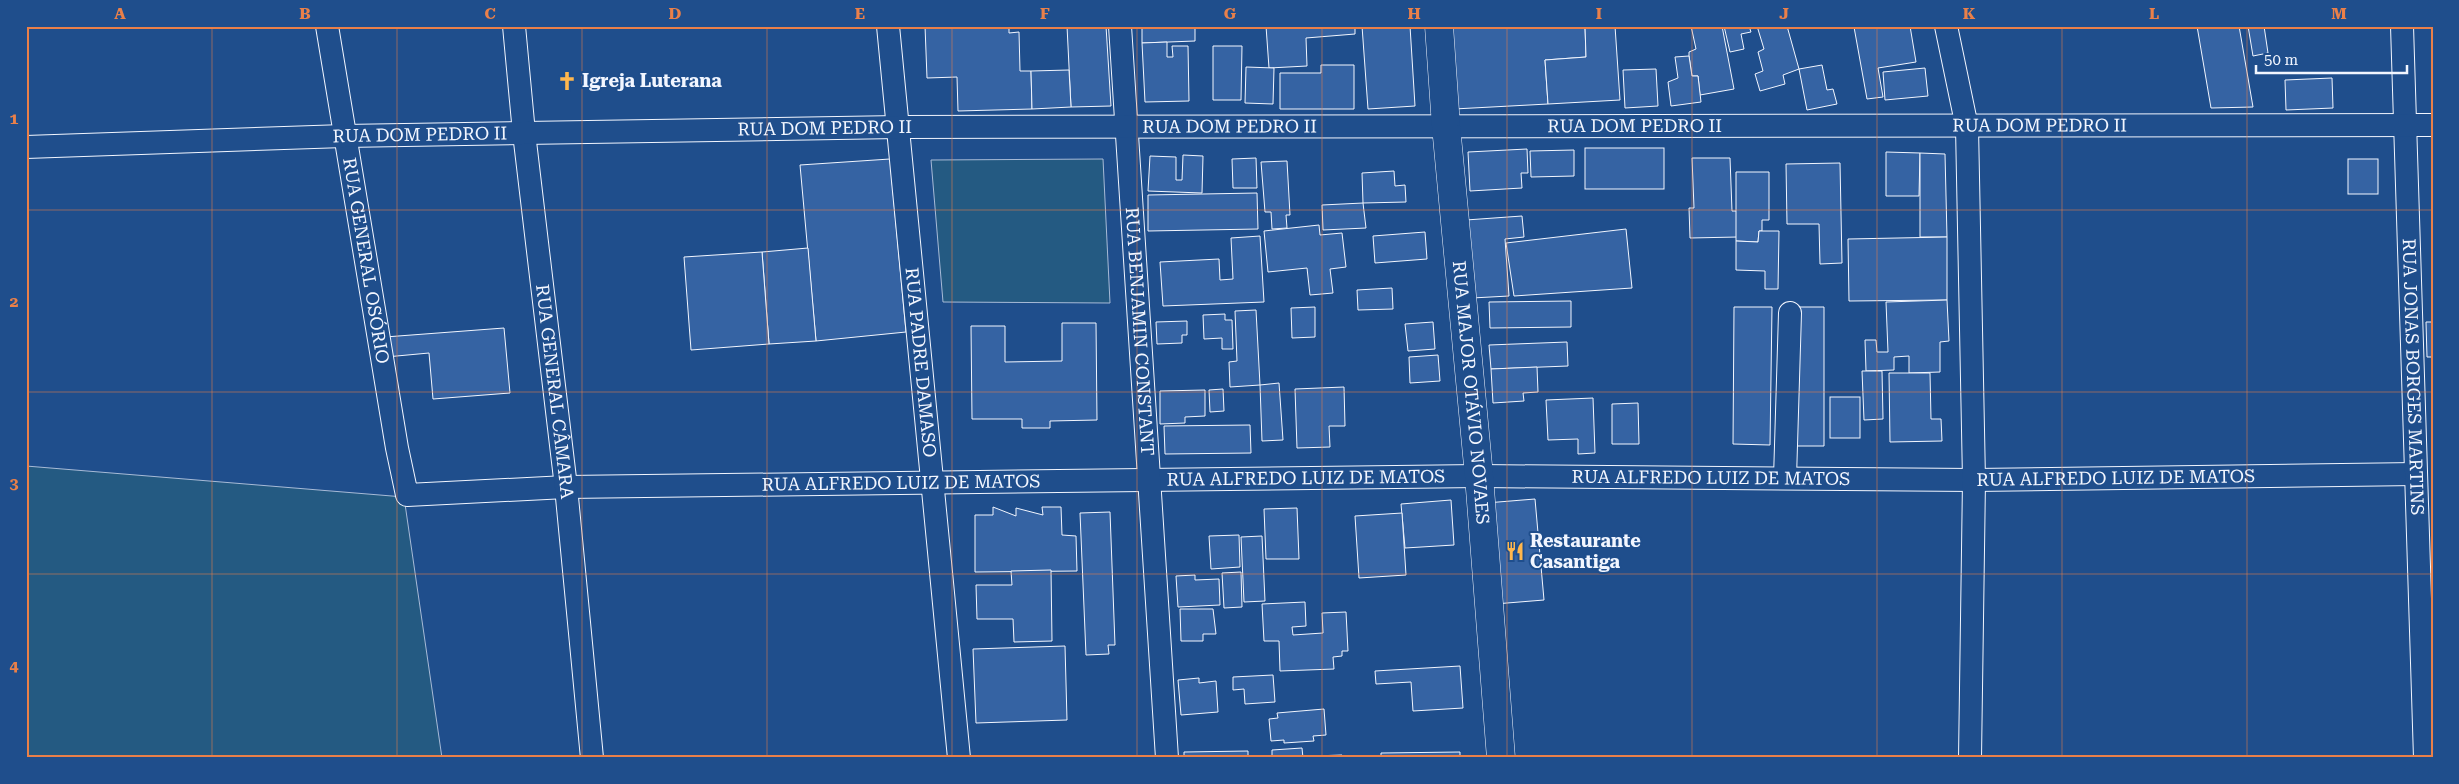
<svg xmlns="http://www.w3.org/2000/svg" width="2459" height="784" viewBox="0 0 2459 784" font-family="'Roboto Serif',serif">
<style>
.green{fill:#245a82;stroke:#a8bbd7}
.building{fill:#3563a3;stroke:#f2f6ff}
.lines{fill:none;stroke-linecap:round;stroke-linejoin:round}
.minor-casing{stroke:#f2f6ff;stroke-width:24}
.major-casing{stroke:#f2f6ff;stroke-width:29}
.minor{stroke:#1f4e8c;stroke-width:22}
.major{stroke:#1f4e8c;stroke-width:28}
.grid{fill:none;stroke:#ea8049;stroke-width:1;stroke-opacity:0.55}
.labels{text-anchor:middle;stroke-width:4;stroke-linejoin:round;paint-order:stroke}
.poi-label{font-size:18px;font-weight:bold;fill:#f2f6ff;stroke:#1f4e8c;text-anchor:start}
.street-label{font-size:18px;fill:#f2f6ff;stroke:#1f4e8c}
.neatline{fill:none;stroke:#ea8049;stroke-width:2}
.grid-label{font-size:16px;text-anchor:middle;font-weight:bold;fill:#ea8049}
</style>
<rect width="100%" height="100%" fill="#1f4e8c"/>
<!-- green -->
<g class="green">
<path d="M1103,159L1110,303L943,302L931,160Z"/>
<path d="M26,466L404,497L442,758H26Z"/>
</g>
<!-- building -->
<g class="building">
<path d="M925,26H1009V33L1019,32L1020,71H1031L1032,109L958,111L957,77L927,78Z"/>
<path d="M1067,26H1106L1111,106L1071,107Z"/>
<path d="M1195,26V41L1142,43V27Z"/>
<path d="M1266,26H1355V34L1306,38L1307,66L1269,68Z"/>
<path d="M1362,26H1410L1415,106L1368,109Z"/>
<path d="M1449,26H1585L1586,57L1545,60L1548,104L1454,109Z"/>
<path d="M1585,26H1615L1620,100L1548,104L1545,60L1586,57Z"/>
<path d="M1691,26H1722L1734,89L1700,95L1698,76H1692L1689,56V52L1696,49Z"/>
<path d="M1724,26H1749L1751,32L1741,34L1744,49L1730,52Z"/>
<path d="M1757,26H1787L1799,69L1783,75L1785,84L1760,91L1755,74L1763,71L1758,52L1764,49Z"/>
<path d="M1910,26L1916,62L1878,68L1883,97L1867,99L1854,27Z"/>
<path d="M2197,26H2239L2253,107L2211,108Z"/>
<path d="M2248,26H2264L2268,53L2253,56Z"/>
<path d="M1167,42V57H1173L1172,46H1188L1189,101L1145,102L1142,43Z"/>
<path d="M1213,46H1242L1241,100H1213Z"/>
<path d="M1689,56L1692,76H1698L1701,102L1671,106L1668,82L1678,78L1675,57Z"/>
<path d="M1321,65H1354V109H1280V73H1321Z"/>
<path d="M1822,65L1827,90L1833,89L1837,104L1807,110L1799,69Z"/>
<path d="M1246,67L1274,68L1273,104L1245,103Z"/>
<path d="M1925,68L1928,96L1885,100L1883,72Z"/>
<path d="M1656,69L1658,106L1625,108L1623,70Z"/>
<path d="M1069,70L1071,107L1032,109L1031,71Z"/>
<path d="M2332,78L2333,108L2286,110L2285,80Z"/>
<rect x="1585" y="148" width="79" height="41"/>
<path d="M1527,149L1528,173H1521L1522,188L1470,191L1468,152Z"/>
<path d="M1574,150V176L1531,177L1530,151Z"/>
<path d="M1886,152L1920,153L1919,196H1886Z"/>
<path d="M1920,153L1945,154L1947,237H1920Z"/>
<path d="M1183,155L1203,156L1202,193L1148,191L1150,156L1176,157V180H1182Z"/>
<path d="M1256,158L1257,188H1233L1232,159Z"/>
<path d="M1692,158H1730L1732,211H1737L1738,237L1690,238L1689,208H1694Z"/>
<path d="M890,159L906,332L816,341L800,165Z"/>
<rect x="2348" y="159" width="30" height="35"/>
<path d="M1287,161L1290,215H1286L1287,228L1272,229L1271,212H1265L1261,162Z"/>
<path d="M1840,163L1842,263L1820,264L1819,224H1787L1786,164Z"/>
<path d="M1394,171L1395,186L1405,185L1406,202L1363,203L1362,173Z"/>
<path d="M1736,172H1769V220H1762V231H1759L1758,242L1736,241Z"/>
<path d="M1257,193L1258,229L1148,231V195Z"/>
<path d="M1363,203L1366,228L1323,230L1322,205Z"/>
<path d="M1522,216L1524,237L1505,239L1509,296L1472,298L1466,220Z"/>
<path d="M1319,225L1320,235L1342,233L1346,267L1330,269L1333,293L1310,295L1307,268L1268,272L1264,231Z"/>
<path d="M1626,229L1632,288L1514,296L1506,243Z"/>
<path d="M1759,231H1779L1778,289H1765V271L1736,270V241L1758,242Z"/>
<path d="M1425,232L1427,259L1375,263L1373,236Z"/>
<path d="M1260,236L1264,302L1163,306L1160,262L1219,259L1220,280L1233,279L1231,238Z"/>
<path d="M1947,237V300L1849,301L1848,239Z"/>
<path d="M808,248L816,341L769,344L762,252Z"/>
<path d="M762,252L769,344L691,350L684,257Z"/>
<path d="M1392,288L1393,309L1358,310L1357,290Z"/>
<path d="M1947,300L1949,341L1940,342V372L1909,373V356L1894,357V370L1866,371L1865,340H1876L1877,352H1888L1886,302Z"/>
<path d="M1571,301V327L1490,328L1489,302Z"/>
<path d="M1315,307V337L1292,338L1291,308Z"/>
<path d="M1734,307H1772L1770,445L1733,444Z"/>
<path d="M1792,307H1824V446H1791Z"/>
<path d="M1256,310L1260,385L1230,387L1229,362L1237,361L1235,311Z"/>
<path d="M1225,314V320H1232L1233,349H1222V338L1204,339L1203,315Z"/>
<path d="M1187,321V335H1182V343L1157,344L1156,322Z"/>
<path d="M1433,322L1435,349L1408,351L1405,324Z"/>
<path d="M2426,322H2433V357H2427Z"/>
<path d="M1062,323H1096L1097,420L1050,421V428H1022V419H972L971,326H1005V362L1062,361Z"/>
<path d="M504,328L510,393L433,399L429,353L386,357L385,337Z"/>
<path d="M1567,342L1568,366L1491,369L1489,345Z"/>
<path d="M1438,355L1440,381L1410,383L1409,357Z"/>
<path d="M1537,367L1538,392L1523,393L1524,401L1493,403L1491,369Z"/>
<path d="M1862,371H1882L1883,419L1864,420Z"/>
<path d="M1889,373H1930L1931,419H1941L1942,441L1890,442Z"/>
<path d="M1279,383L1283,440L1262,441L1260,385Z"/>
<path d="M1344,387L1345,426H1329L1330,447L1297,448L1295,389Z"/>
<path d="M1223,389L1224,411L1210,412L1209,390Z"/>
<path d="M1205,390V416L1185,417V423L1160,424V391Z"/>
<rect x="1830" y="397" width="30" height="41"/>
<path d="M1593,398L1595,453L1578,454V439L1548,440L1546,400Z"/>
<path d="M1638,403L1639,444H1612V404Z"/>
<path d="M1250,425L1251,453L1165,454L1164,426Z"/>
<path d="M1535,499L1544,600L1495,604L1486,503Z"/>
<path d="M1451,500L1454,545L1405,548L1401,504Z"/>
<path d="M993,507L1016,516V508L1043,515L1042,507H1061L1062,535L1076,536L1077,571L975,572V515H993Z"/>
<path d="M1297,508L1299,559H1266L1264,509Z"/>
<path d="M1110,512L1115,645H1108L1109,654L1086,655L1080,513Z"/>
<path d="M1402,513L1406,575L1359,578L1355,516Z"/>
<path d="M1239,535L1240,567L1211,569L1209,536Z"/>
<path d="M1262,536L1265,601L1244,602L1241,537Z"/>
<path d="M1051,570L1052,641L1014,642L1013,619H977L976,585H1012L1011,571Z"/>
<path d="M1241,572L1242,607L1224,608L1222,573Z"/>
<path d="M1195,575V580L1219,579L1220,605L1178,607L1176,576Z"/>
<path d="M1305,602L1306,626L1292,627L1293,635L1323,633L1322,613L1346,612L1348,651H1342V656L1333,657L1334,669L1280,671L1279,641H1264L1262,604Z"/>
<path d="M1180,609H1213L1216,634H1203V641H1181Z"/>
<path d="M1065,646L1067,720L976,723L973,649Z"/>
<path d="M1460,666L1463,708L1413,711L1411,682L1376,684L1375,671Z"/>
<path d="M1273,675L1275,702L1245,704L1244,689L1233,690V677Z"/>
<path d="M1199,678V683L1216,681L1218,712L1181,715L1178,680Z"/>
<path d="M1324,709L1326,735L1313,736L1314,741L1284,743V740L1271,741L1269,719L1278,718L1277,713Z"/>
<path d="M1302,748L1303,758H1272V750Z"/>
<path d="M1248,751V758H1184V752Z"/>
<path d="M1460,752V758H1381V753Z"/>
<path d="M1342,755V758H1314V756Z"/>
</g>
<g class="lines">
<!-- minor casing -->
<g class="minor-casing">
<g id="minor">
<path id="s1" d="M327,26L397,448L407,495L566,487L1479,476L1974,480L2416,474"/>
<path id="s2" d="M514,26L524,133L566,487L592,758"/>
<path id="s3" d="M888,26L959,758"/>
<path id="s4" d="M1120,26L1167,758"/>
<path d="M1946,26L1967,127L1974,480L1970,758"/>
<path id="s5" d="M2402,26L2425,758"/>
<path id="s6" d="M26,147L344,136L898,127L2433,125"/>
<path d="M1785,478L1790,313"/>
</g>
</g>
<!-- major casing -->
<g class="major-casing">
<g id="major">
<path id="s7" d="M1439,26L1446,126L1479,476L1501,758"/>
</g>
</g>
<!-- minor -->
<use href="#minor" class="minor"/>
<!-- major -->
<use href="#major" class="major"/>
</g>
<!-- grid -->
<path class="grid" d="M212,26V758M397,26V758M582,26V758M767,26V758M952,26V758M1137,26V758M1322,26V758M1507,26V758M1692,26V758M1877,26V758M2062,26V758M2247,26V758M26,210H2433M26,392H2433M26,574H2433"/>
<!-- icons -->
<defs>
<g id="church-bare" transform="scale(1.5)"><path d="M-1.2-6h2.4v3.5h3.3v2.4h-3.3V6h-2.4V-.1h-3.3v-2.4h3.3Z" fill="#ffb74d" stroke="#1f4e8c" stroke-width="2.5" paint-order="stroke"/></g>
<g id="restaurant-bare" transform="scale(1.5)"><path d="M-5-6h1v4h1v-4h1v4h1v-4h1v5L-1.5 .5V6h-2V.5L-5-1ZM5-6V6H3V1.5H1.5Q1.5-4 5-6Z" fill="#ffb74d" stroke="#1f4e8c" stroke-width="2.5" paint-order="stroke"/></g>
</defs>
<g fill-rule="evenodd">
<use href="#church-bare" x="567" y="81"/>
<use href="#restaurant-bare" x="1515" y="551"/>
</g>
<g class="labels">
<!-- poi labels -->
<g class="poi-label">
<text x="582" y="87">Igreja Luterana</text>
<text x="1530" y="547">Restaurante<tspan x="1530" dy="21">Casantiga</tspan></text>
</g>
<!-- street labels -->
<g class="street-label">
<text dy="6" stroke="none"><textPath href="#s6" startOffset="1204">RUA DOM PEDRO II</textPath></text>
<text dy="6" stroke="none"><textPath href="#s6" startOffset="1609">RUA DOM PEDRO II</textPath></text>
<text dy="6" stroke="none"><textPath href="#s6" startOffset="2014">RUA DOM PEDRO II</textPath></text>
<text dy="6" stroke="none"><textPath href="#s6" startOffset="799">RUA DOM PEDRO II</textPath></text>
<text dy="6" stroke="none"><textPath href="#s6" startOffset="394">RUA DOM PEDRO II</textPath></text>
<text dy="6" stroke="none"><textPath href="#s1" startOffset="238">RUA GENERAL OSÓRIO</textPath></text>
<text dy="6" stroke="none"><textPath href="#s4" startOffset="306">RUA BENJAMIN CONSTANT</textPath></text>
<text dy="6" stroke="none"><textPath href="#s3" startOffset="338">RUA PADRE DAMASO</textPath></text>
<text dy="6" stroke="none"><textPath href="#s5" startOffset="351">RUA JONAS BORGES MARTINS</textPath></text>
<text dy="6" stroke="none"><textPath href="#s2" startOffset="368">RUA GENERAL CÂMARA</textPath></text>
<text dy="6" stroke="none"><textPath href="#s7" startOffset="368">RUA MAJOR OTÁVIO NOVAES</textPath></text>
<text dy="6" stroke="none"><textPath href="#s1" startOffset="1375">RUA ALFREDO LUIZ DE MATOS</textPath></text>
<text dy="6" stroke="none"><textPath href="#s1" startOffset="1780">RUA ALFREDO LUIZ DE MATOS</textPath></text>
<text dy="6" stroke="none"><textPath href="#s1" startOffset="2185">RUA ALFREDO LUIZ DE MATOS</textPath></text>
<text dy="6" stroke="none"><textPath href="#s1" startOffset="970">RUA ALFREDO LUIZ DE MATOS</textPath></text>
</g>
</g>
<!-- border -->
<rect width="2459" height="784" fill="none" stroke="#1f4e8c" stroke-width="55"/>
<!-- scale -->
<path d="M2256 65v8h151v-8" fill="none" stroke="#f2f6ff" stroke-width="2.5"/>
<text x="2264" y="65" font-size="15" fill="#f2f6ff" stroke="#1f4e8c" stroke-width="4" paint-order="stroke">50 m</text>
<rect x="28" y="28" width="2404" height="728" class="neatline"/>
<g class="grid-label">
<text x="120" y="19">A</text>
<text x="305" y="19">B</text>
<text x="490" y="19">C</text>
<text x="675" y="19">D</text>
<text x="860" y="19">E</text>
<text x="1045" y="19">F</text>
<text x="1230" y="19">G</text>
<text x="1414" y="19">H</text>
<text x="1599" y="19">I</text>
<text x="1784" y="19">J</text>
<text x="1969" y="19">K</text>
<text x="2154" y="19">L</text>
<text x="2339" y="19">M</text>
<text x="14" y="124">1</text>
<text x="14" y="307">2</text>
<text x="14" y="489">3</text>
<text x="14" y="671">4</text>
</g>
</svg>
